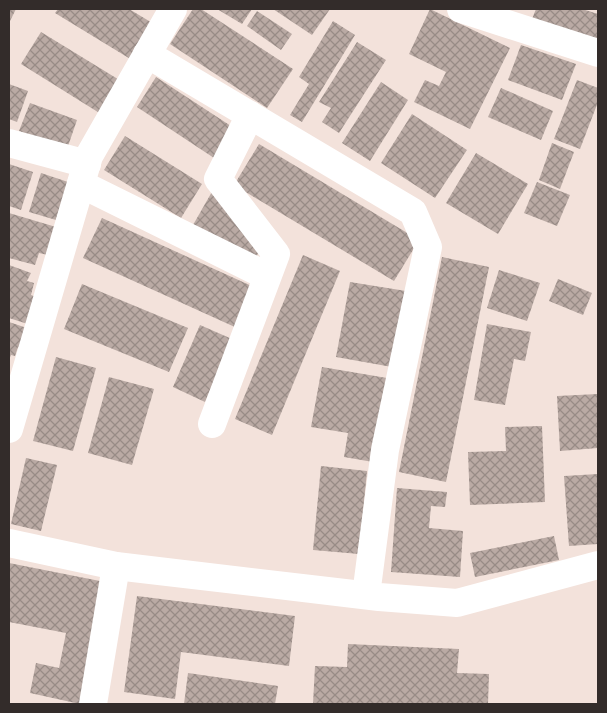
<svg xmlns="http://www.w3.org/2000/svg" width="607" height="713" viewBox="0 0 607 713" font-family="Figtree,sans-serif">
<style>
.building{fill:url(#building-cross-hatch)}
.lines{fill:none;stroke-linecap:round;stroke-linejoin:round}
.street{stroke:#fff;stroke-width:28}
</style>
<defs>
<pattern id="building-cross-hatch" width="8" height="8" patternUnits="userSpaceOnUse" patternTransform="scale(1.25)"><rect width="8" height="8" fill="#baaaa4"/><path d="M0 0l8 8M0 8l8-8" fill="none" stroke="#988b86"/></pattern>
</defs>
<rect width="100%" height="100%" fill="#f3e2db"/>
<!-- building -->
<g class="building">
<path d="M9,9H16L9,23Z"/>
<path d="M58,9H129L154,24L132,60L55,13Z"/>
<path d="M193,9H201L293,69L267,108L170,44Z"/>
<path d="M217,9H252L242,24Z"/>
<path d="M273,9H330L312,35Z"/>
<path d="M430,9L510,48L470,129L414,102L425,80L439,86L446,72L409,54Z"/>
<path d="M536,9H582L598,14L597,25H598V41L532,19Z"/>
<path d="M257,11L292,34L281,50L247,26Z"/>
<path d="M333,21L355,35L302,122L290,115L309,84L299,77Z"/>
<path d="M41,32L121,81L101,114L21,64Z"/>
<path d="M357,42L386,60L339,133L322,122L331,108L319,102Z"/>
<path d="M521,45L576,64L562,100L508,80Z"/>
<path d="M156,77L234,128L214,158L137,107Z"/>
<path d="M577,80L598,88V102L580,149L554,139Z"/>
<path d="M381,82L408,100L370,161L342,143Z"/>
<path d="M9,84L28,91L17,122L9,119Z"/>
<path d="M501,88L553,111L541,140L488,117Z"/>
<path d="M30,103L77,120L67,149L19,131Z"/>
<path d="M412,114L467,150L435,198L381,163Z"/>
<path d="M125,136L202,184L181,218L104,170Z"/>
<path d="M552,143L574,152L560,189L539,180Z"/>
<path d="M259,144L419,240L394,281L234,185Z"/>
<path d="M476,153L528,184L498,234L446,203Z"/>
<path d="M9,164L33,172L21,210L9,206Z"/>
<path d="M41,173L68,182L56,220L29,212Z"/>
<path d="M537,182L570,195L557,226L524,213Z"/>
<path d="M213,190L262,247L255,259L193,225Z"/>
<path d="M9,213L56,227L48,255L39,253L35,265L9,258Z"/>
<path d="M102,218L256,288L237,328L83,258Z"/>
<path d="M303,255L340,271L272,435L235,419Z"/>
<path d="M442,257L489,267L446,482L399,472Z"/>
<path d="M9,265L31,273L27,281L34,283L31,295L42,299L34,326L9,318Z"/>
<path d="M499,270L540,283L527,321L487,308Z"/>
<path d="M558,279L592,293L583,315L549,301Z"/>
<path d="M350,282L406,291L392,367L336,357Z"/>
<path d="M82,284L188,328L169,372L64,329Z"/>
<path d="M9,322L30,329L24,348L18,347L15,356L11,355L9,360Z"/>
<path d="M487,324L531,332L525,361L514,359L505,405L474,400Z"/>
<path d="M200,325L232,339L205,402L173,387Z"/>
<path d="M56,357L96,368L73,451L33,441Z"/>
<path d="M322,367L387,378L373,462L344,457L348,433L311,427Z"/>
<path d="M109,377L154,389L132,465L88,453Z"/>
<path d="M598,394V448L560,451L557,396Z"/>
<path d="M542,426L545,502L470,505L468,452L506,451L505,427Z"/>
<path d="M26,458L57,465L41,531L11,524Z"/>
<path d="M321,466L367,471L359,554L313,550Z"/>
<path d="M598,474V544L569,546L564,476Z"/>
<path d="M397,488L447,492L445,507L431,506L429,528L463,531L460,577L391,572Z"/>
<path d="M554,536L559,560L475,577L470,553Z"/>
<path d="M9,563L105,582L80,704L30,693L36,663L59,668L66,633L9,622Z"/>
<path d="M137,596L295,616L289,666L181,652L175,699L124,692Z"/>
<path d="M348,644L459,649L457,673L489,674L488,704H313L315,666L347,667Z"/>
<path d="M188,673L278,686L275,704H184Z"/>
</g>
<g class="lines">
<!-- street -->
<g class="street">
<path d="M461,9L598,53"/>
<path d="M147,54L413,212L428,247L385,450L366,595"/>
<path d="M9,143L87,164"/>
<path d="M81,184L267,276"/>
<path d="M212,424L276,254L218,179L250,115"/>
<path d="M9,429L89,156L173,9"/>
<path d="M9,543L116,566L379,597L457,603L598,565"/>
<path d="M93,704L116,566"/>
</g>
</g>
<!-- border -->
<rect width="607" height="713" fill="none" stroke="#332c2a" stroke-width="20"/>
</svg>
